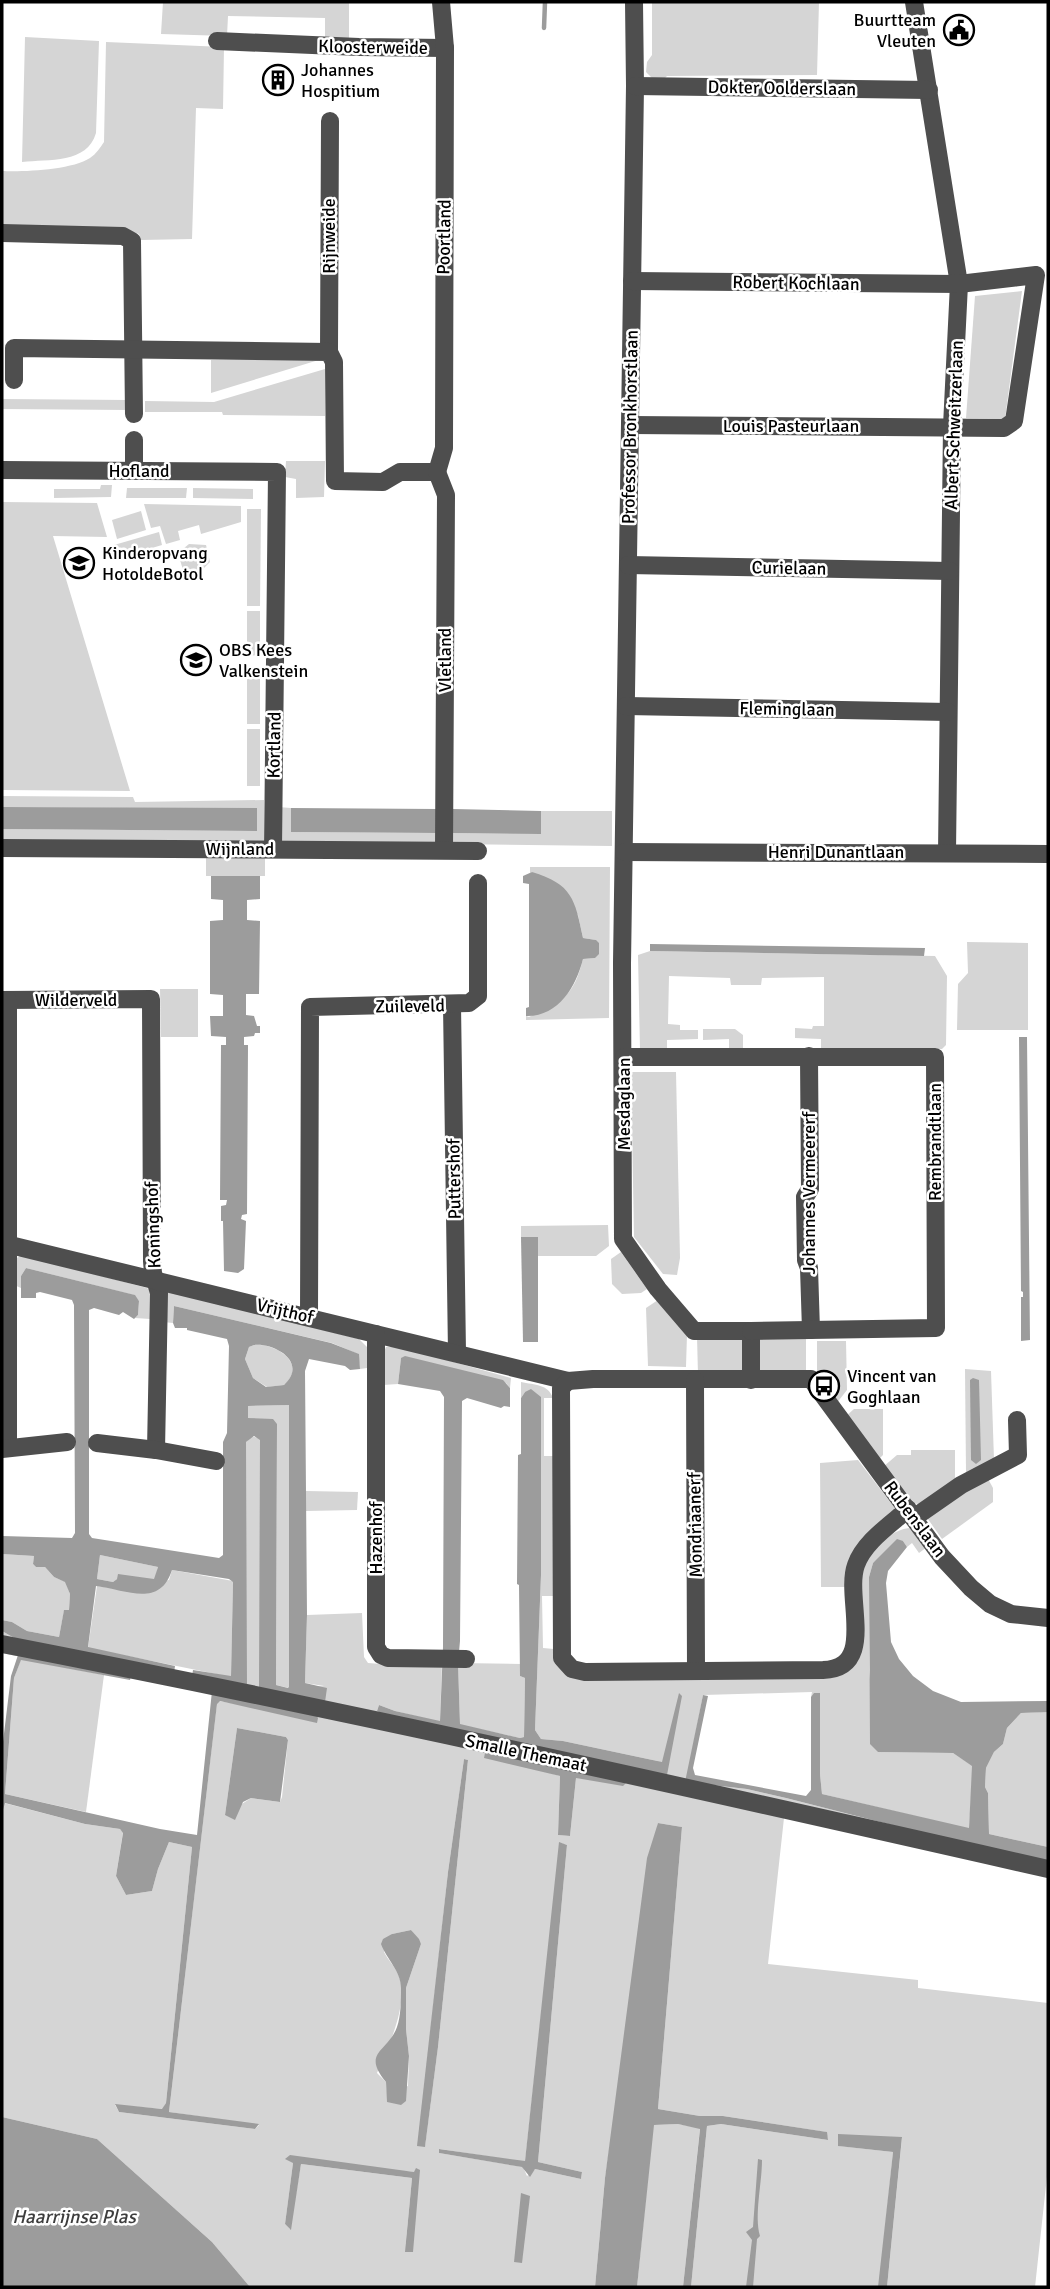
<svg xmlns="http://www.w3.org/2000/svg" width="1050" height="2289" viewBox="0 0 1050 2289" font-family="Signika,sans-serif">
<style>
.green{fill:#d5d5d5;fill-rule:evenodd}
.water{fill:#9c9c9c;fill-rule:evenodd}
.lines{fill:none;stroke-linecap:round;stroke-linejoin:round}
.stream{stroke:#9c9c9c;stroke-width:4.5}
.minor{stroke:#4e4e4e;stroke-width:18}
.labels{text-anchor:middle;stroke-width:5;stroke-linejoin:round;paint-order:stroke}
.poi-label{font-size:18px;fill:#000;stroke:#fff;text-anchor:start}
.street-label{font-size:18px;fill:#000;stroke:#fff}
.water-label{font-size:19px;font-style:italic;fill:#3d3d3d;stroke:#fff}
</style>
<rect width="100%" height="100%" fill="#fff"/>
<!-- green -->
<g class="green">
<path d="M163,2H349V38L325,39V18L228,16L227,36L161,34Z"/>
<path d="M652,2H819L817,75L667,76L663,80L652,78L646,72L647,62L652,55Z"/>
<path d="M25,37L99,41L96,133C87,164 49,159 22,162Z"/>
<path d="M106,42L224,47L223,109L196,108L192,239L141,240L139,234L133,232L2,229V171C23,172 72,170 90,158C96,154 100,148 104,142Z"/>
<path d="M1022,291L1005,419L966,418L975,296Z"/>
<path d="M322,359L211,393V360Z"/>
<path d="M325,369V416L223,415L222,412H145V401L214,402Z"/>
<path d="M2,399L128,400V410L2,409Z"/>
<path d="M286,461H325L324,497L296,498V479L285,477Z"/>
<path d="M101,485H112L111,497L54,498V489H100Z"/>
<path d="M127,488H187L186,498H126Z"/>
<path d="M193,488L253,489V499L193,498Z"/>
<path d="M2,502L97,503L107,537L53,536L130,791L2,790Z"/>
<path d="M144,504L241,506V522L201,534L199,525L178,531L180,540L166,544L160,526L151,528Z"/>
<path d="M247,509H261L260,606H247Z"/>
<path d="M141,511L146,530L117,539L112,520Z"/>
<path d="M159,532L162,545L118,558L114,545Z"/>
<path d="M189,544L206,545L210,562L199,573L183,570L178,553Z"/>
<path d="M247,611H260V655L247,656Z"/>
<rect x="247" y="667" width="13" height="57"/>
<rect x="247" y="729" width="13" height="57"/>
<path d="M2,796L133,797L135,802L264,800V844L2,842V829L256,831L257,809L2,807Z"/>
<path d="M278,807L291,808V832L437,833V845L278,844Z"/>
<path d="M541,811H612V846L453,844V833L541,834Z"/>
<rect x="206" y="854" width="59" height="22"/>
<path d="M530,867H610L609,1018L526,1020V1016L529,1017C563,1000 573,998 583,959L595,958L596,940L583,938L578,915L532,872L530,873Z"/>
<path d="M967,942L1028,943V1030H957L958,984L968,973Z"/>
<path d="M650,951L935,956L947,976L946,1045L942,1049H821V1039L795,1038V1028L812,1029L813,1026H824V977L762,978L761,985H731L730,978L669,976L668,1024L680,1025V1030H698V1039L667,1040V1050H640L638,955Z"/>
<path d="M160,989H198V1037H161Z"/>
<path d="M703,1029H735L743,1035V1048H729V1039L703,1040Z"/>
<path d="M631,1072H676L680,1258L677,1275L663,1274L634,1237Z"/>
<path d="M608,1225L609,1246L596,1256H538V1237H521V1226Z"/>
<path d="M621,1252L647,1289L641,1293L622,1294L612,1284L611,1259Z"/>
<path d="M22,1255L147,1288L151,1291L150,1319L135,1318L138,1315L139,1301L134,1295L26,1268L21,1276V1288L12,1284L15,1259Z"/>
<path d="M169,1291L359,1339L367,1347V1368L360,1369L358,1354L332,1343L174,1306L173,1323L163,1322L165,1294Z"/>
<path d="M658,1300L687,1334L686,1367L648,1366L646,1308Z"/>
<path d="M749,1335V1375H698L697,1336Z"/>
<rect x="755" y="1336" width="51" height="39"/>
<path d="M817,1341H846L847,1390L836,1404L817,1374Z"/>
<path d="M254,1345C276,1343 308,1364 284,1385L267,1387L253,1378L245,1359L249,1347Z"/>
<path d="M386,1347H400L511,1378L510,1388L506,1383L401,1358L398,1384L383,1385V1354Z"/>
<path d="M965,1369L991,1371L994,1460L966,1473Z"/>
<path d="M521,1382C535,1385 548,1384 553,1398H544V1456H553V1596H542L543,1648L554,1649L555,1664L572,1678H812C833,1677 848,1677 859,1657L861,1574C866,1553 890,1528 912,1528L927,1547L919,1553L912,1543L907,1547L903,1541L873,1563L869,1577V1670L878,1752L953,1753L973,1766L969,1829L822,1794L820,1774V1693L811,1697L812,1692L703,1695L686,1782L747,1789L786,1798L994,1851L784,1818L768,1964L918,1980V1988L1048,2003V2167L1035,2287H887L902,2138L838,2135L839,2146L893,2152L879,2287H691L707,2126L721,2124L828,2140L826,2132L723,2116H700L658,2109L682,1827L658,1823L605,2178L595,2287H250L212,2242L97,2139L2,2117V1813L4,1803L85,1824L120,1829L123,1832L116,1876L126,1895L152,1891L158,1869L169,1842L192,1847L166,2103L163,2109L115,2105L119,2112L255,2129L259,2125L169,2112L217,1703L219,1701L318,1718L19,1652L16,1656L2,1653V1631L23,1643L246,1688V1442C251,1436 253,1436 260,1439V1690L324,1686L305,1683L307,1615L362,1613L364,1657L368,1663L393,1665L442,1663L440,1722L395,1711L379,1705L377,1711L392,1719L662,1762L563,1741L541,1739L535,1730L541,1575L525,1392L521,1398ZM237,1728L286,1737L288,1740L282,1797L280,1802L251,1798L225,1815ZM485,1754L486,1753L623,1779L576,1778L570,1836L558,1835L560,1776ZM464,1759L468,1760L438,2047L425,2146H418L448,1872ZM560,1843L567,1845L538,2162L582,2172L581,2179L535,2169L527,2176L523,2167L439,2153L440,2149L525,2162ZM411,1930L421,1944L406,1988V2029L409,2056L408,2086L387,2093L386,2082L377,2073C388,2047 409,2005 399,1976C396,1968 388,1960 384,1952L392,1934ZM293,2163L414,2172L405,2252L412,2178L301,2164L290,2229L285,2224Z"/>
<path d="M289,1405V1688L276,1685L277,1424L248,1418V1406Z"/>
<path d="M854,1409H883V1455L879,1459L845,1417Z"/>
<path d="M911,1450H955V1480L919,1504L910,1503L883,1467L897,1455H911Z"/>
<path d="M858,1460L894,1507V1512L852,1555L847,1564V1587H821L820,1463Z"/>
<path d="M987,1477L993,1488V1502L942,1539L925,1515Z"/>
<path d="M306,1491L358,1492L357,1510L306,1511Z"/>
<path d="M2,1554L34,1556L33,1564L36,1567H45L54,1577L66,1582L70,1594L69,1611H64L59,1637L27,1631L12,1622L2,1620Z"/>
<path d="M100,1555L158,1567L155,1579H117L113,1582L97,1579Z"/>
<path d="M172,1570L233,1581L231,1677L88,1648L97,1586L117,1589L169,1580Z"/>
<path d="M21,1659L104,1675L86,1812L5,1794L14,1678Z"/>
<path d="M458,1663L521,1664L520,1676L525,1678L524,1737L520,1738L460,1725Z"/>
<path d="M1041,1712H1048V1847L989,1834L988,1793L985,1787L986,1768L994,1752L1003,1744L1007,1728L1021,1713Z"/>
<path d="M678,2124L700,2128L683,2287H637L653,2125Z"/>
</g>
<!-- water -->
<g class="water">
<path d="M2,807L257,808V831L2,829Z"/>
<path d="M291,808L437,809V833L291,832Z"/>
<path d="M453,809L541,811V834L453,833Z"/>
<path d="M532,872C572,884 575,899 583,938L596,940L599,943V954L595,958L583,959C576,987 558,1017 526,1016V1008L529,1007V884L523,883V876Z"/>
<path d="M211,876H260V899L247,900V920L260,921L259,994H246V1015L254,1016L257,1026H260V1033H255L254,1036L244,1037V1045H248L247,1214L242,1215L241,1219L246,1221L244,1269L238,1273L224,1271L223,1221H221V1206L226,1205L227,1200H220L221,1045H226V1037L211,1036L210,1016H223V995L210,994V921L223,920V900L211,899Z"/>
<path d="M650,944L925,948L924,956L650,951Z"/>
<path d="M1019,1037H1027L1030,1340L1021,1341V1297H1023V1292L1021,1291Z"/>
<path d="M521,1237H538V1342H523Z"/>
<path d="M26,1268L135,1295L139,1301L138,1315L134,1319L123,1312L119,1315L94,1308L89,1310V1534L92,1538L219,1558L223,1555V1442L227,1433L229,1346L227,1339L187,1330V1328H175L173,1323L174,1306L331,1343L359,1354L360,1369L350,1370L345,1366L309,1359L305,1371L307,1615L305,1683L327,1688L325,1702L259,1690L260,1440L254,1436L246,1442L247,1688L192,1676L193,1670L231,1676L233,1582L229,1579L172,1570C160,1608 127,1590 96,1586L88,1647L175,1666L174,1673L23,1643L2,1631V1620L12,1622L27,1631L59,1637L64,1610H69L70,1594L65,1582L54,1577L45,1567H36L33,1564L34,1556L2,1554V1536L72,1538L75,1533L74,1305L72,1300L40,1292L36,1293V1298H21V1276ZM254,1345C276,1343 308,1363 284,1385L266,1387L253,1378L245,1359L249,1347ZM289,1405V1687L288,1688L276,1685L277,1424L273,1419L248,1418V1406ZM100,1555L158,1567L154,1579L118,1574L117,1579L113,1582L97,1579Z"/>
<path d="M405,1356L503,1380L510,1388V1407L504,1406L501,1408L467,1398L462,1401L460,1641L458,1663L460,1724L520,1738L524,1737L525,1678L520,1676L519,1585L517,1584L518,1455L521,1454V1398L525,1392L531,1389L541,1397V1575L535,1730L541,1739L563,1741L662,1762L679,1693L682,1696L667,1775L392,1719L377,1711L379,1705L395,1711L440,1721L443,1647L444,1397L440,1391L398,1384L401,1358Z"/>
<path d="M973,1378L979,1380L981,1460L976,1464L971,1460L970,1380Z"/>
<path d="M897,1539L903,1541L907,1547L888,1571L886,1583L891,1642L899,1659L913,1676L933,1691L961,1702L1048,1701V1712L1021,1713L1007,1728L1003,1744L994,1752L986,1768L985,1787L988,1793L989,1834L1048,1847V1862L994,1851L786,1798L747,1789L685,1782L703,1695L708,1696L693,1768L695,1775L806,1796L811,1790V1697L814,1693H820V1774L822,1794L969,1828L972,1766L953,1753L878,1752L870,1744L869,1577L873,1563Z"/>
<path d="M19,1652L131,1676L130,1680L21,1660L14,1678L5,1794L160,1829L197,1835L212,1691L315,1713L318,1718L317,1723L220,1701L217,1704L169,2112L259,2124L255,2129L119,2112L115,2104L162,2109L166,2103L192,1847L169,1842L158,1869L152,1891L126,1895L116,1876L123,1833L120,1829L85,1824L5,1803L2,1813V1750L11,1676Z"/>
<path d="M237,1728L286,1737L288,1740L280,1802L251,1798L243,1802L235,1820L225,1815Z"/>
<path d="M485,1753L623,1779L627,1782L623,1786L576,1778L570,1836L558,1835L560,1776L484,1758Z"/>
<path d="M464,1759L468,1760L438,2047L425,2147L417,2146L448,1872Z"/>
<path d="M658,1823L682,1827L658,2109L700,2116H723L827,2132L828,2140L721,2124L707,2126L691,2287H683L700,2129L678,2124L654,2125L637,2287H595L605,2178L647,1858Z"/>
<path d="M559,1842L567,1845L538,2162L582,2172L581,2179L535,2169L530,2177L522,2167L439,2153V2149L525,2161Z"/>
<path d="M411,1930L419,1939L421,1944L406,1988V2029L409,2056L406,2101L401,2105L387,2102L386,2082C361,2052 388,2052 397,2027C401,2016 401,2000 401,1988C401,1971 387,1960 381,1944L383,1939L392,1934Z"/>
<path d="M2,2117L97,2139L212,2242L250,2287H2Z"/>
<path d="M838,2134L902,2137L887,2287H878L893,2152L838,2146Z"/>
<path d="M290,2155L414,2172L416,2168L420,2170L413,2252H405L412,2178L301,2164L291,2230L285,2224L293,2163L285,2159Z"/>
<path d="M758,2159L762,2160C762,2184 754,2215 760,2236L757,2239L753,2287H746L752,2240L746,2232L753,2227Z"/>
<path d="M521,2193L530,2196L522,2263L514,2262Z"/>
</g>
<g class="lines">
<!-- stream -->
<path class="stream" d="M544,28L545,2"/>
<!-- minor -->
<g class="minor">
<path d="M634,2L635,86L622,963L623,1239L658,1289L694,1331H751V1380"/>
<path d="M914,2L959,284L952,426L947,853"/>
<path d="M217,41L359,47L445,48"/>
<path d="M635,86L929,90"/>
<path d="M2,233L123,236L132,241L134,414"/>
<path d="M329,352L330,121"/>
<path d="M14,380V348L329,352L334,362L335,481L383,482L400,472H437"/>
<path d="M630,425L1004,428L1014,421L1036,275L959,284L632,281"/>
<path d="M2,470L277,472L273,849"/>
<path d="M134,471V440"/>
<path d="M437,472L444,448L445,48L441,2"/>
<path d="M437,472L446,495L444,850"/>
<path d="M628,565L950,571"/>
<path d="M626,706L948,712"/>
<path d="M2,848L478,851"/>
<path d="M624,852L1048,854"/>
<path d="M2,1000L151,999L152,1261L153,1273L159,1293L156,1450"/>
<path d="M452,1005L457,1353"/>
<path d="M809,1056L810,1189L805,1197L806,1260L809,1268L811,1330"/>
<path d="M624,1057H935L936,1328L751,1331"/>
<path d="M2,1243L568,1381L593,1379H811L942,1557L971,1588L990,1604L1011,1614L1048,1618"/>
<path d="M309,1317L310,1007L469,1003L478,996V883"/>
<path d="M376,1334V1647L381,1655L388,1658L466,1659"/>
<path d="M695,1380L696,1670"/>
<path d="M568,1381L561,1388L562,1658L572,1669L585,1672L823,1670C878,1668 844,1598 856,1565C864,1542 890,1525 908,1509"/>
<path d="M97,1443L156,1450L216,1461"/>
<path d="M8,1447V1000"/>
<path d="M2,1449L67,1442"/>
<path d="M915,1517L961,1485L1018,1455L1017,1420"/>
<path d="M2,1644C352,1712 700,1790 1048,1869"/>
</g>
</g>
<!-- icons -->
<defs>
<g id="civic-ring" transform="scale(1.575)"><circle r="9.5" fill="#fff" stroke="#000" stroke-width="1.5"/><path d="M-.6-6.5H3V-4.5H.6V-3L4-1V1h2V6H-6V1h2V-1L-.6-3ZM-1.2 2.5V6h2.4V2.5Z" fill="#000"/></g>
<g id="building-ring" transform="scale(1.575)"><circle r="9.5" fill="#fff" stroke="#000" stroke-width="1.5"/><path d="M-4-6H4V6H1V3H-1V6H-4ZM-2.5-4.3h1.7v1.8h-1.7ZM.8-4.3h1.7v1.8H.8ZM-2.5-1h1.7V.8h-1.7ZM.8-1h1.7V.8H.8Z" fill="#000"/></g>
<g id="school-ring" transform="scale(1.575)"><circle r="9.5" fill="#fff" stroke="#000" stroke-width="1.5"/><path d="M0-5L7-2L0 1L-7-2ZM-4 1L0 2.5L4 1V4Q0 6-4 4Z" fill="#000"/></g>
<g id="bus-ring" transform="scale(1.575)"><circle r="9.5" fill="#fff" stroke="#000" stroke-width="1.5"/><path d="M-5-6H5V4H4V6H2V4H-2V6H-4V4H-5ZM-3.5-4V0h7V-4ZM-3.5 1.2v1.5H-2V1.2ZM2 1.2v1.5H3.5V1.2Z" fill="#000"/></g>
</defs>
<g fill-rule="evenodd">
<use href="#civic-ring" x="959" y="30"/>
<use href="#building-ring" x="278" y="80"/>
<use href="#school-ring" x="79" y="563"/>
<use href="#school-ring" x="196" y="660"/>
<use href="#bus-ring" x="824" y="1386"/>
</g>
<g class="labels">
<!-- poi labels -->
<g class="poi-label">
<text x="936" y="26" text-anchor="end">Buurtteam<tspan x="936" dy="21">Vleuten</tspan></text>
<text x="301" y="76">Johannes<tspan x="301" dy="21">Hospitium</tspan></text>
<text x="102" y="559">Kinderopvang<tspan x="102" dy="21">HotoldeBotol</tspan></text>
<text x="219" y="656">OBS Kees<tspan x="219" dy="21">Valkenstein</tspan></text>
<text x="847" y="1382">Vincent van<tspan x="847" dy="21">Goghlaan</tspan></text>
</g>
<!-- street labels -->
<g class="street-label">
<text transform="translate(373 47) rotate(1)" y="6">Kloosterweide</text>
<text transform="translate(782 88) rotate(1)" y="6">Dokter Oolderslaan</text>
<text transform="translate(329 236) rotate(-90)" y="6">Rijnweide</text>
<text transform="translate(444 237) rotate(-89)" y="6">Poortland</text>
<text transform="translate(796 283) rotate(1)" y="6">Robert Kochlaan</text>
<text transform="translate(954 425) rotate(-88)" y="6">Albert Schweitzerlaan</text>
<text x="791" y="432">Louis Pasteurlaan</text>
<text transform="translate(630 427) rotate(-89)" y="6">Professor Bronkhorstlaan</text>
<text x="139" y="477">Hofland</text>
<text transform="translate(789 568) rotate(1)" y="6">Curielaan</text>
<text transform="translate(445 660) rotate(-90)" y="6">Vletland</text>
<text transform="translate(787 709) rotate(1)" y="6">Fleminglaan</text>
<text transform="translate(274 745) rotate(-89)" y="6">Kortland</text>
<text x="240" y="855">Wijnland</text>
<text x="836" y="858">Henri Dunantlaan</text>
<text x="76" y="1006">Wilderveld</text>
<text transform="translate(410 1006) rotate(-1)" y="6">Zuileveld</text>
<text transform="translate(624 1104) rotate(-90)" y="6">Mesdaglaan</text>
<text transform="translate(935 1142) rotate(-90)" y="6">Rembrandtlaan</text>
<text transform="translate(454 1179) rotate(-91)" y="6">Puttershof</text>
<text transform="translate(809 1193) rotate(-90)" y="6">Johannes Vermeererf</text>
<text transform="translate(153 1225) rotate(-92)" y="6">Koningshof</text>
<text transform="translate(285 1311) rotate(13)" y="6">Vrijthof</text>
<text transform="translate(915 1519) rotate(53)" y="6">Rubenslaan</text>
<text transform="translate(695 1525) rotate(-91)" y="6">Mondriaanerf</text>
<text transform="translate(376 1538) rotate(-90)" y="6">Hazenhof</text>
<text transform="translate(526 1753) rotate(12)" y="6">Smalle Themaat</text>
</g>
<!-- water labels -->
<g class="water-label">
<text x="74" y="2223">Haarrijnse Plas</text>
</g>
</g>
<!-- border -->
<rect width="1050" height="2289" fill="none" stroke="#000000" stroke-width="7"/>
</svg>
